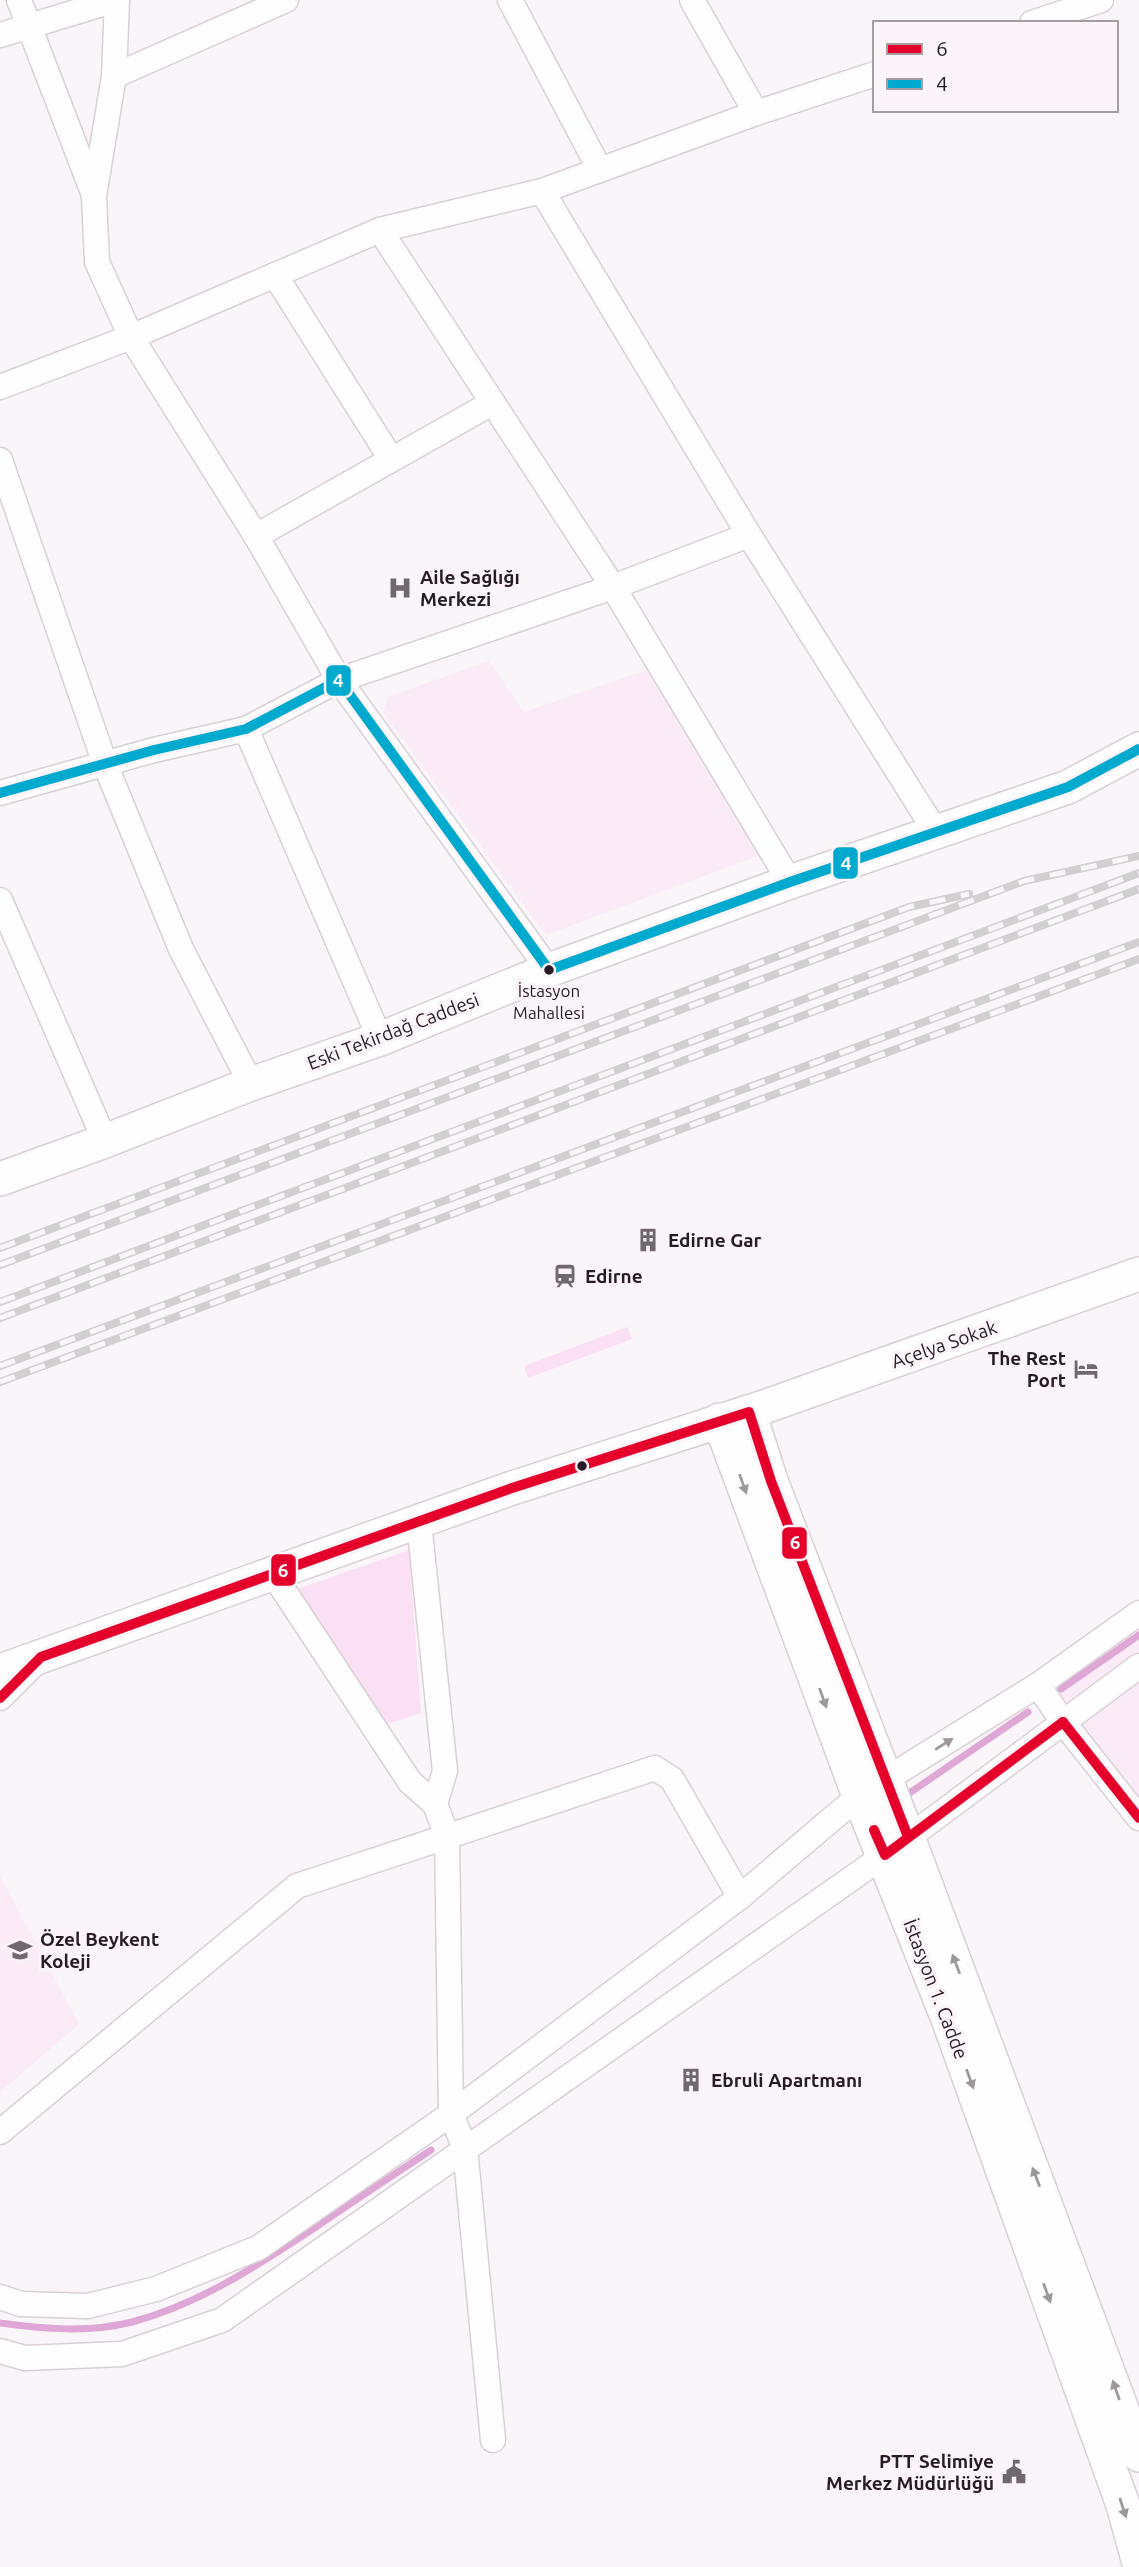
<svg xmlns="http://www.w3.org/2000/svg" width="1139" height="2567" viewBox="0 0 1139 2567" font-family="Ubuntu,sans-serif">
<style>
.built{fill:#fbebf7}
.green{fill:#fbdff4}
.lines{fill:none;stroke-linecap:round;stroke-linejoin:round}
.stream{stroke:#dfa7d5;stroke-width:7}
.street-casing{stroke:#d8d0d6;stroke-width:27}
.secondary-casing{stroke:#d8d0d6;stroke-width:36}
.street{stroke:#fefefe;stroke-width:24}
.secondary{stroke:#fefefe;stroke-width:33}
.rail-casing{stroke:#d1cfd0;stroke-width:8}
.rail{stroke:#fbf4f9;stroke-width:5;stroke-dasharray:16;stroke-linecap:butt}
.bus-1-casing{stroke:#fbf4f9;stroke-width:16}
.bus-2-casing{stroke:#fbf4f9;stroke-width:16}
.bus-1{stroke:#e4002b;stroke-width:10}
.bus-2{stroke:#00a9ce;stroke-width:10}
.oneway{fill:#9d989c}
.bus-dot{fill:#271b25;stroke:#fbf4f9;stroke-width:2.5}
.labels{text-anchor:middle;stroke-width:7;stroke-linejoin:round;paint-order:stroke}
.bus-label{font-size:17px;fill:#271b25;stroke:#fbf4f9}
.poi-label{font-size:19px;font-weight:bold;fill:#271b25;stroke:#fbf4f9;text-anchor:start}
.street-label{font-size:19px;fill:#271b25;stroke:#fbf4f9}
.line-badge{stroke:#fbf4f9;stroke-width:2.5}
.badge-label{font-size:19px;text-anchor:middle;font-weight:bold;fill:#fff}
</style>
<rect width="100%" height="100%" fill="#faf5f8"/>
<!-- built -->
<g class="built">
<path d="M489,661L524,712L647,670L763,854L546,935L383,712L388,697Z"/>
<path d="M1139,1613V1818L1038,1685Z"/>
<path d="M0,1876L79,2024L0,2092Z"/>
</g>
<!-- green -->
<g class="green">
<path d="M627,1327L632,1339L528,1378L524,1366Z"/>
<path d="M409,1550L421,1713L378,1727L292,1591Z"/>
</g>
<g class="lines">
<!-- stream -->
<g class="stream">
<path d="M1061,1689L1139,1635"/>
<path d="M908,1794L1028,1712"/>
<path d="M0,2323C44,2329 89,2333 132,2322C200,2304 258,2265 316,2227C354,2201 392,2176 431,2150"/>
</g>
<!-- street casing -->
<g class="street-casing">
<g id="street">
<path d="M19,0L94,195"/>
<path d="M117,0L114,76L94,196L97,262L131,337L256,536L339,680L549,970"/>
<path d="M510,0L600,170"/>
<path d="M692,0L756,113"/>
<path d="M1032,23L1101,0"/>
<path d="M0,35L115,0"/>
<path d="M114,76L286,0"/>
<path d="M542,191L749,535L936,832"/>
<path d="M380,230L613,587L790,882"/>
<path d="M275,275L391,459"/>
<path d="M0,387L131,337L380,230L542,191L756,113L875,74"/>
<path d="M0,460L105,764L181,949L251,1084"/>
<path d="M256,536L492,403"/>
<path d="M246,729L380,1039"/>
<path d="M0,793L154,750L246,729L339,680L613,587L749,535"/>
<path d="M0,900L105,1141"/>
<path d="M419,1522L445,1771L435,1804L447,1836L451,2114L465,2148L493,2440"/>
<path d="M273,1574L410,1782L435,1804"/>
<path d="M1038,1685L1063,1722L1139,1818"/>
<path d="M0,1698L39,1659"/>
<path d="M0,2132L297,1886L655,1768L672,1779L740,1897"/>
<path d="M0,2297L21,2304L88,2306L156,2289L258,2248L451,2114L740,1897L859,1796L1038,1685L1139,1613"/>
<path d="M0,2351L25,2358L122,2354L222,2320L885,1855L1139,1666"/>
</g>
</g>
<!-- secondary casing -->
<g class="secondary-casing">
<g id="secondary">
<path d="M0,1179L105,1141L251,1084L380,1039L549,970L790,882L1068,787L1139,749"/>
<path d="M749,1412L771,1481L908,1837L1139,2455"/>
<path d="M719,1420L859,1796L948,2019L1123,2505L1139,2563"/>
<path d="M0,1671L512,1488L761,1408L1139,1274"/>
</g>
</g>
<!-- street -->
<use href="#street" class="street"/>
<!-- secondary -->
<use href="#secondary" class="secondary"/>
<!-- rail casing -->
<g class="rail-casing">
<g id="rail">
<path d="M0,1248L909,907L969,894"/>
<path d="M0,1265L1024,881L1139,856"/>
<path d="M0,1302L1139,873"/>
<path d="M0,1318L1139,889"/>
<path d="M0,1366L1139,942"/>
<path d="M0,1382L1139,959"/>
</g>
</g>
<!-- rail -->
<use href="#rail" class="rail"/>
<!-- bus-1 casing -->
<g class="bus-1-casing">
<g id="bus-1">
<path d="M0,1698L41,1657L512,1488L749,1412L771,1481L908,1837"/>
<path d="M1063,1722L1139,1818"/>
<path d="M874,1830L885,1855L1063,1722"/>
</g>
</g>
<!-- bus-2 casing -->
<g class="bus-2-casing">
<g id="bus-2">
<path d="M0,793L154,750L246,729L339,680L549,970"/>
<path d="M549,970L790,882L1068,787L1139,749"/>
</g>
</g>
<!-- bus-1 -->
<use href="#bus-1" class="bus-1"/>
<!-- bus-2 -->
<use href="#bus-2" class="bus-2"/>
</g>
<!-- one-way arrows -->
<defs><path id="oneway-solid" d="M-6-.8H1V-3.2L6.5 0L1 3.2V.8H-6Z" transform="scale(1.75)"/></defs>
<g class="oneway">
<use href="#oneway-solid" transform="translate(743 1484) rotate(70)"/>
<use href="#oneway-solid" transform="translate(823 1698) rotate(70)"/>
<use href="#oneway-solid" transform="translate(944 1744) rotate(-32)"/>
<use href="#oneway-solid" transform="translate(956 1964) rotate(-111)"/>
<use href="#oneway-solid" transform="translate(970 2079) rotate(70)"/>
<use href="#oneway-solid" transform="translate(1036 2177) rotate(-111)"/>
<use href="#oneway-solid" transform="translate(1047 2293) rotate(70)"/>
<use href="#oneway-solid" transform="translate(1116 2390) rotate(-109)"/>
<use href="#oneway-solid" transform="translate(1123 2508) rotate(72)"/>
</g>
<!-- icons -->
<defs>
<g id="hospital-bare" transform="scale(1.89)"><path d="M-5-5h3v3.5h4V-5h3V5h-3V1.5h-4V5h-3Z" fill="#71676f" stroke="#fbf4f9" stroke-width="2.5" paint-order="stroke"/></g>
<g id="building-bare" transform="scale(1.89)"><path d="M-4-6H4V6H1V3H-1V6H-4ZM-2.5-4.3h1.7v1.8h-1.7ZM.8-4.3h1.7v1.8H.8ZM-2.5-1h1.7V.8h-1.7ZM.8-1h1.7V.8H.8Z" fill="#71676f" stroke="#fbf4f9" stroke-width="2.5" paint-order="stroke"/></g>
<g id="station-bare" transform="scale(1.89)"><path d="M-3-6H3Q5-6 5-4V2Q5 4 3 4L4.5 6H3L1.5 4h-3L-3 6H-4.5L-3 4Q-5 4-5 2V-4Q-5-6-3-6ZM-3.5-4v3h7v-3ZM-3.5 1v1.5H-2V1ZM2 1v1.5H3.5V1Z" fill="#71676f" stroke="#fbf4f9" stroke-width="2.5" paint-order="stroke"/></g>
<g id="hotel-bare" transform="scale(1.89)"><path d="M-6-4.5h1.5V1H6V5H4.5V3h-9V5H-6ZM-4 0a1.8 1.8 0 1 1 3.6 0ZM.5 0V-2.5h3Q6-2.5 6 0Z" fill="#71676f" stroke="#fbf4f9" stroke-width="2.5" paint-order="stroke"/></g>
<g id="school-bare" transform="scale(1.89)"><path d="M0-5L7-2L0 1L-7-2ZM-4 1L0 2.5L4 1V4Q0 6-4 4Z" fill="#71676f" stroke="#fbf4f9" stroke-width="2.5" paint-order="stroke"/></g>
<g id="civic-bare" transform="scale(1.89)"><path d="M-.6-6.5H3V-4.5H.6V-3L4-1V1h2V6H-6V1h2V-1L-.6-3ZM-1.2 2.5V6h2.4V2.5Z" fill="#71676f" stroke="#fbf4f9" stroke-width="2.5" paint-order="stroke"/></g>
</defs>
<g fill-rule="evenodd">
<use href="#hospital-bare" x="400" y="588"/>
<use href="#building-bare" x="648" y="1240"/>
<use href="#station-bare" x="565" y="1276"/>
<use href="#hotel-bare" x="1086" y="1369"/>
<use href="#school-bare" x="20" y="1950"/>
<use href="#building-bare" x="691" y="2080"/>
<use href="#civic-bare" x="1014" y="2472"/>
</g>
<!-- markers -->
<g class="bus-dot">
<circle cx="549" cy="970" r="6"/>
<circle cx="582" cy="1466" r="6"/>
</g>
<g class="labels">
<!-- bus labels -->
<g class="bus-label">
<text x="549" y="997">İstasyon<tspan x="549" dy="22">Mahallesi</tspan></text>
</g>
<!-- poi labels -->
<g class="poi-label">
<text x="420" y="584">Aile Sağlığı<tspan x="420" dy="22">Merkezi</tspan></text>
<text x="668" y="1247">Edirne Gar</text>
<text x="585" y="1283">Edirne</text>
<text x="1066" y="1365" text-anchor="end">The Rest<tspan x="1066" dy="22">Port</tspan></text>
<text x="40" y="1946">Özel Beykent<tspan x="40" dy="22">Koleji</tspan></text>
<text x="711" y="2087">Ebruli Apartmanı</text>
<text x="994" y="2468" text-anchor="end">PTT Selimiye<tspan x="994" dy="22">Merkez Müdürlüğü</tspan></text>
</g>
<!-- street labels -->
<g class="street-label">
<text transform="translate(393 1031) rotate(-21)" y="7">Eski Tekirdağ Caddesi</text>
<text transform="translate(944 1344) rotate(-19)" y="7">Açelya Sokak</text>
<text transform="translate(936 1989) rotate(69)" y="7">İstasyon 1. Cadde</text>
</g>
</g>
<g class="line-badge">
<rect x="325" y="664" width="27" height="33" rx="7" fill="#00a9ce"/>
<rect x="832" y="846" width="27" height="34" rx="7" fill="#00a9ce"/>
<rect x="781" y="1526" width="27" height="34" rx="7" fill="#e4002b"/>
<rect x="270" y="1553" width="27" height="34" rx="7" fill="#e4002b"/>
</g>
<g class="badge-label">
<text x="338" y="687">4</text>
<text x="846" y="870">4</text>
<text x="795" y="1549">6</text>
<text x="283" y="1577">6</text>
</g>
<!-- legend -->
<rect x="873" y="21" width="245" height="91" fill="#fbf4f9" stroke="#a69da4" stroke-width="2"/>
<rect x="887" y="44" width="35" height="10" fill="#e4002b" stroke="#a69da4" stroke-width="2"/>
<text x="936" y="56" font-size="21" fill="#271b25">6</text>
<rect x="887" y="79" width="35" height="10" fill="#00a9ce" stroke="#a69da4" stroke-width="2"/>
<text x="936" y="91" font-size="21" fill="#271b25">4</text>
</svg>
